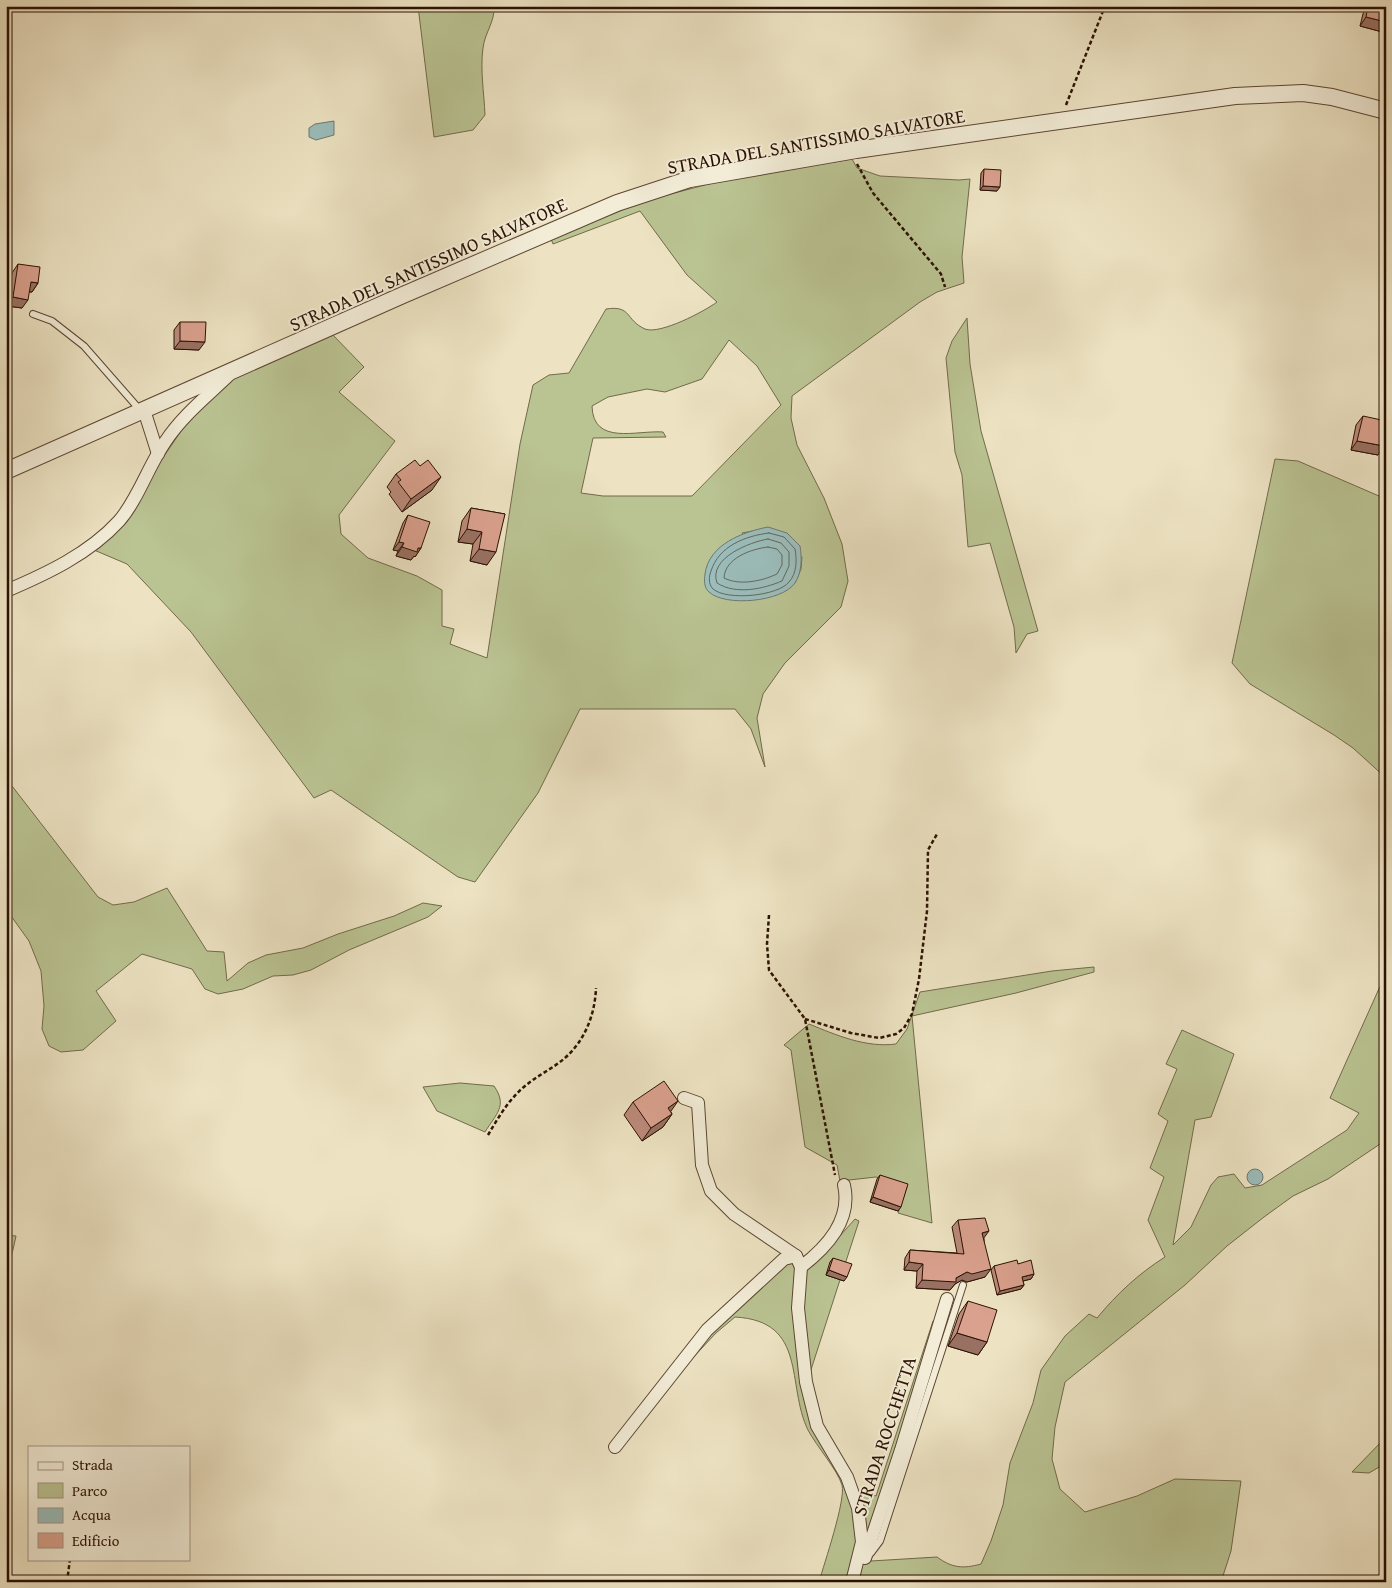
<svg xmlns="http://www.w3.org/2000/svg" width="1392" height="1588" viewBox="0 0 1392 1588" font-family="'Gentium Book Plus',serif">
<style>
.green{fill:#bac392;stroke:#726a4a;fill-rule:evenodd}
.water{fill:#9bbdbb;stroke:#6e7871}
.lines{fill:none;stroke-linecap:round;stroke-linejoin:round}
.shore{stroke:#63675e;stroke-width:1}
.service-casing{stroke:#5c4632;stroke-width:8}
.minor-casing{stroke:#5c4632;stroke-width:14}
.tertiary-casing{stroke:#5c4632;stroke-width:18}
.path{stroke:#2b1102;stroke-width:2.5;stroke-dasharray:4 2.5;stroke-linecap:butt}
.service{stroke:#f3edd8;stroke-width:6}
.minor{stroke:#f3edd8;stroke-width:12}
.tertiary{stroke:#f3edd8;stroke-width:16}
.wall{fill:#bb8a7a;stroke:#2b1102}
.shaded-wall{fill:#997163;stroke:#2b1102}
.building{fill:#daa18e;stroke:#2b1102}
.labels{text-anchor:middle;stroke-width:4;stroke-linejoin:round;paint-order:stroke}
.street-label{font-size:19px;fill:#2b1102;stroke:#f3edd8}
</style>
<rect width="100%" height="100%" fill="#ede3c3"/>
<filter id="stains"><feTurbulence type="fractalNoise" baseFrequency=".004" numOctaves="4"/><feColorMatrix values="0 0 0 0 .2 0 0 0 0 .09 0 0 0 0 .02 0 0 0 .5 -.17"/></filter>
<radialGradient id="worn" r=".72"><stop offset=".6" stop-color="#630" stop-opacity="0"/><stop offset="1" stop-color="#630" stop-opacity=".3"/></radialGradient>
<!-- green -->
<g class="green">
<path d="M418,6H494C495,22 485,32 483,48C480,70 484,92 485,115L473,130L434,137Z"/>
<path d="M852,159L857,168L880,176L959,180L970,179L962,257L964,283L937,292L920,302L792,396L791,418L797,445L824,498L842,544L848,581L841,607L785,663L763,694L757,718L765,767L751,729L735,709H580L538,793L475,882L458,877L331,790L314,798L191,632L127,564L94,550L144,486L185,425L229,377L328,330L364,367L339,392L395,441L339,515L341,534L368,558L417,576L442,590V626L454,629L450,644L487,658L520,444L533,385L549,375L569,373L606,309C632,305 625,320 645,329C660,335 705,311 717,302L687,275L640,211L553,244L551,239L644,201L720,181ZM729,340L757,366L781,405L692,496H603L581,493L593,438L666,437L663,432C637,430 593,446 592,406L608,397L647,389L665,392L702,379ZM769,528L802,557L801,569L795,583L742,533Z"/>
<path d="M967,318L970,364L981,431L1038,631L1027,634L1016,653L1014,627L990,543L968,547L962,475L955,452L946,358L952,341Z"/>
<path d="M1275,459L1298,461L1386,499V778L1353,748L1334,735L1250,684L1232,663Z"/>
<path d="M12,786L98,897L113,905L134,902L167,888L207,951L224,952L227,981L248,963L266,955L303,948L338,934L394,916L423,903L442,906L428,917L349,950L311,970L293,975L273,976L243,989L218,994L205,989L192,969L142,954L96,991L116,1021L83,1050L61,1052L49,1046L42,1029L44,1006L41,971L29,941L6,909V789Z"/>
<path d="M1094,967V972L1016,993L912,1016L932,1223L898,1213L907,1187L876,1177L840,1181L837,1165L805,1147L791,1050L784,1045L809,1024C836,1035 866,1048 896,1044L907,1029L920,992L1052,971Z"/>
<path d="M1386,973V1102L1382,1104L1386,1105V1140L1328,1179L1293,1196L1264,1217L1227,1246L1185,1285L1065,1382L1055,1427L1052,1459L1060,1489L1085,1512L1137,1496L1175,1479L1241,1481L1231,1551L1221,1582H819C824,1564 846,1500 842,1485C837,1469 817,1447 808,1430C786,1385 808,1321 735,1317L716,1333L687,1364L721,1310L761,1272H766L781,1256L804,1259L813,1266L855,1219L859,1221L808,1379L811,1400L862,1512L859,1491L876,1496L933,1321L937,1322L871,1561L937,1557C952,1568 963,1569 981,1564L991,1541L1003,1505L1010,1463L1033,1403L1041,1370L1065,1336L1089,1314L1097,1318C1117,1294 1138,1274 1165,1257L1148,1220L1164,1177L1150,1168L1168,1121L1158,1114L1177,1069L1166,1064L1182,1030L1234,1054L1211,1117L1195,1120L1173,1245L1191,1227L1211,1185L1218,1177L1234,1174L1245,1188L1262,1185L1347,1130L1359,1113L1330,1098Z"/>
<path d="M460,1083L494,1086C508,1106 496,1114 485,1132L437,1111L423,1087Z"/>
<path d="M6,1235L16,1236L10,1263L6,1268Z"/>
<path d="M1386,1437V1463L1369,1473L1352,1472Z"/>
</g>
<!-- water -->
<g class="water">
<path d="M334,121V135L316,140L309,137V128L315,124Z"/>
<path d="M768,527L787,533L800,546C802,558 802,572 795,583C782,602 725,607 709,592C704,588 704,580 705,574C709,544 743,532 768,527Z"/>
<circle cx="1255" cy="1177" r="8"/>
</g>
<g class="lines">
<!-- shore -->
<g class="shore">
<path d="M769,533L784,537L795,549C797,560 797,573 789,582C778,596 727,601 713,589C708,584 709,576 711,571C719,546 745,536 769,533Z"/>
<path d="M768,539L781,543L789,552V566L782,581C763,589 736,595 717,583C708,558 750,542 768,539Z"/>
<path d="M768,547L777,549L782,555V565L777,574C762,581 740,586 724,578C725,558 751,549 768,547Z"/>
</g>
<!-- service casing -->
<g class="service-casing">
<g id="service">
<path d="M33,314L52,321L84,346L140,410"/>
<path d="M1384,464L1386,465"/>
<path d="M871,1553L880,1541L963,1285"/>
</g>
</g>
<!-- minor casing -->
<g class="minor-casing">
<g id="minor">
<path d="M144,410L158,454"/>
<path d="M6,591C46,574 89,554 119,521C137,501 149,465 165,442C182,416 206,397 228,376"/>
<path d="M684,1098L698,1103L702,1165L711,1191L734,1214L796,1256L801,1267C827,1247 852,1220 844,1185"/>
<path d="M801,1267L798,1308L806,1382L817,1426L847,1477L858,1508L862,1542L852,1582"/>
<path d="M615,1447L707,1330L784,1259L796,1256"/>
<path d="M865,1558L901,1450L947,1299"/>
</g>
</g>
<!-- tertiary casing -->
<g class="tertiary-casing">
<path id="tertiary" d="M6,471L403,295L617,203L690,179L856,150L1235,96L1303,93L1332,97L1386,111"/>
</g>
<!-- path -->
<g class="path">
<path d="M1066,105L1105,6"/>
<path d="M857,164L873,193L941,274L945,287"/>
<path d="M769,915L767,944L769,970L805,1019L835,1175"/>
<path d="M805,1019L851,1033L879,1038L896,1034L904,1028L912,1014L919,979L927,911L928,850L937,834"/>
<path d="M488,1135C498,1118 509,1099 525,1086C538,1075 554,1068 566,1057C586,1039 595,1013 596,988"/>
<path d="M67,1582L70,1559"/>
</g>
<!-- service -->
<use href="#service" class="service"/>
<!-- minor -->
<use href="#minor" class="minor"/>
<!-- tertiary -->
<use href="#tertiary" class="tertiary"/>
</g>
<!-- wall -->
<g class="wall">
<path d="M1365,6H1386V33L1360,26Z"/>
<path d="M984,169L997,191L980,190L981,173Z"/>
<path d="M18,264L38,283L32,292H29L22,308L7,306L12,273Z"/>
<path d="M180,322L199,350L174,349V330Z"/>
<path d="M1363,416L1378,455L1351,450L1356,425Z"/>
<path d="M396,474L432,490L402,512L389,494L391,492L387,487Z"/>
<path d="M471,508L505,514L487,565L470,561L473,544L458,542L462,521Z"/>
<path d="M408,515L421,548L415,557L414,556L411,560L396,556L398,551L393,550L403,523Z"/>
<path d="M633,1102L671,1112L672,1114L663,1127L642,1141L624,1115Z"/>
<path d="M880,1175L898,1211L870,1202L877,1179Z"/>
<path d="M958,1220L984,1238L985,1277L967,1282L962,1280L955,1284L950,1290L916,1288L917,1271L904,1270L905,1258L910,1250L957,1253L952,1227Z"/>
<path d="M833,1258L844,1281L826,1275L830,1262Z"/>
<path d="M1018,1264L1034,1274L1031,1279L1023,1281L1024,1285L1021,1289L997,1295L991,1270L994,1266Z"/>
<path d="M968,1301L987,1342L978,1355L948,1346L959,1314Z"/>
</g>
<!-- shaded-wall -->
<g class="shaded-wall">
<path d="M1366,17L1386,22V33L1360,26Z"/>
<path d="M983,186L1000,187L997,191L980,190Z"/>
<path d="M31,282L38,283L32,292L25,291Z"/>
<path d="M13,297L28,300L22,308L7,306Z"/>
<path d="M180,341L205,342L199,350L174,349Z"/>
<path d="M1357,441L1384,446L1378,455L1351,450Z"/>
<path d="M441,477L432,490L402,512L411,499Z"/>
<path d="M467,529L482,532L473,544L458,542Z"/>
<path d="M399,542L404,543L398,551L393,550Z"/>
<path d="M402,547L418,548H421L415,557L414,556L411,560L396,556Z"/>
<path d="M479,549L496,552L487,565L470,561Z"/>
<path d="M678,1101L669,1114L668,1108Z"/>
<path d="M672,1114L663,1127L642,1141L651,1128Z"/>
<path d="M873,1197L901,1207L898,1211L870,1202Z"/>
<path d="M989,1231L983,1239L982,1233Z"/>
<path d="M909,1262L923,1264L917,1271L904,1270Z"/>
<path d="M991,1269L985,1277L967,1282L962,1280L955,1284L950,1290L916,1288L922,1280L956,1278L967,1272Z"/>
<path d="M829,1270L847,1277L844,1281L826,1275Z"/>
<path d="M1034,1274L1031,1279L1019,1282L1022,1277Z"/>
<path d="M1024,1285L1021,1289L997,1295L1000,1291Z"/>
<path d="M957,1333L987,1342L978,1355L948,1346Z"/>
</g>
<!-- building -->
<g class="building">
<path d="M1368,6H1386V22L1366,17Z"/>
<path d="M984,169L1001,170L1000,187L983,186Z"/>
<path d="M18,264L40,267L38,283L31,282L28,300L13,297Z"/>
<path d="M180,322H206L205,342L180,341Z"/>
<path d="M1363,416L1386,421V438L1384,446L1357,441Z"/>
<path d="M415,460L420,466L428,460L441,477L411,499L398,482L401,480L396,474Z"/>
<path d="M471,508L505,514L496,552L479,549L482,532L467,529Z"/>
<path d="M408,515L430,522L421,548H418L417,552L402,547L404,543L399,542Z"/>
<path d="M664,1081L678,1101L668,1108L672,1114L651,1128L633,1102Z"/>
<path d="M880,1175L908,1184L901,1207L873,1197Z"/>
<path d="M985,1218L989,1231L982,1233L991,1269L972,1274L967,1272L956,1278V1282L922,1280L923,1264L909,1262L910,1250L964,1254L958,1220Z"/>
<path d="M833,1258L852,1264L847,1277L829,1270Z"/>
<path d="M1017,1260L1018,1264L1031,1260L1034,1274L1022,1277L1024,1285L1000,1291L994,1266Z"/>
<path d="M968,1301L997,1310L987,1342L957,1333Z"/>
<path d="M125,1579L126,1582H113Z"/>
</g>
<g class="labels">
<!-- street labels -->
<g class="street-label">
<text transform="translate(816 141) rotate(-10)" y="7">STRADA DEL SANTISSIMO SALVATORE</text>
<text transform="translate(428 264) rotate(-24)" y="7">STRADA DEL SANTISSIMO SALVATORE</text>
<text transform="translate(884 1436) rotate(-72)" y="7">STRADA ROCCHETTA</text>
</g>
</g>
<!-- margin -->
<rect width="1392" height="1588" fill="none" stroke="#ede3c3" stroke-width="25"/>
<rect x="8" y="8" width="1377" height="1573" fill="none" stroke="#2b1102" stroke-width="2.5"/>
<rect x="12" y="12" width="1367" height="1563" fill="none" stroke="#2b1102"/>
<!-- legend -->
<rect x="28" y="1446" width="162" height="115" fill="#f3edd8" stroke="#a39582"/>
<rect x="38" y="1462" width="25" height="8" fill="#f3edd8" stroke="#a39582"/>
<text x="72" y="1470" font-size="15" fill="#2b1102">Strada</text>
<rect x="38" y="1483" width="25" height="15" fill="#bac392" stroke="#a39582"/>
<text x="72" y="1496" font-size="15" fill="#2b1102">Parco</text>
<rect x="38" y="1508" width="25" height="15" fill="#9bbdbb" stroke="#a39582"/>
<text x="72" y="1520" font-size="15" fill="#2b1102">Acqua</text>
<rect x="38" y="1533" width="25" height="15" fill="#daa18e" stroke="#a39582"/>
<text x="72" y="1546" font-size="15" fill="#2b1102">Edificio</text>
<rect width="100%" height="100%" filter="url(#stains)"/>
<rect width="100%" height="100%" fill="url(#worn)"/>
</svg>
